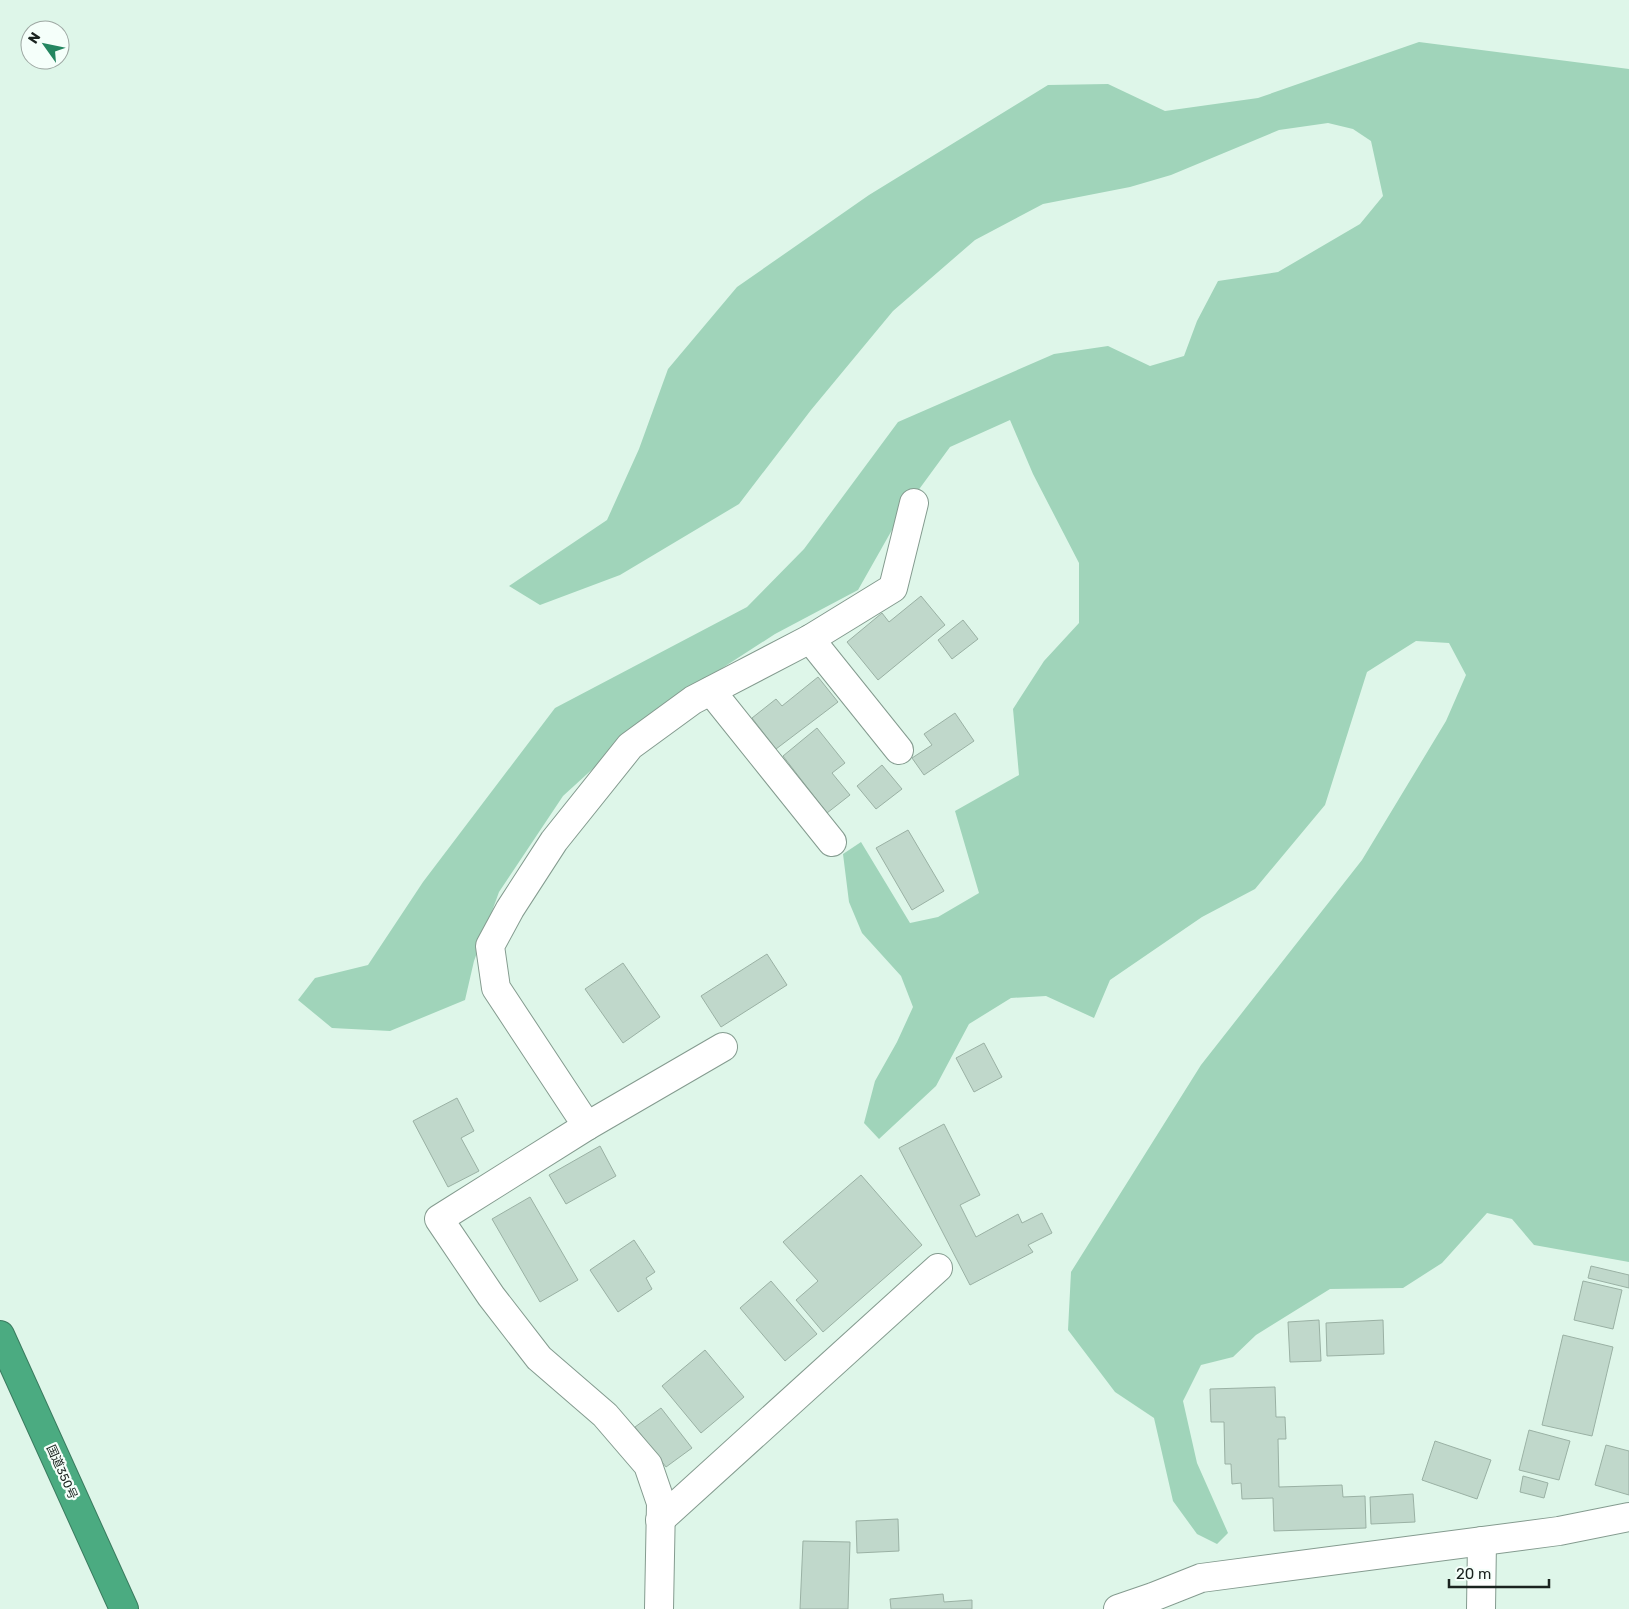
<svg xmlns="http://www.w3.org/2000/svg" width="1629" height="1609" viewBox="0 0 1629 1609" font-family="Rubik,'Noto Sans JP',sans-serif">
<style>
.green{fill:#a0d4ba}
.building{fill:#c0d8cb;stroke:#9ab1a4}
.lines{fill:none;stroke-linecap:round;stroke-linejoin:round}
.street-casing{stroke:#849b8f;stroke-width:30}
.highway-casing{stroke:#3a7b5f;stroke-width:30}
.street{stroke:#fff;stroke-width:28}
.highway{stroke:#4bab81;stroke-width:28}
.labels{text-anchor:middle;stroke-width:4.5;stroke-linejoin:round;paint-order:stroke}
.street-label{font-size:12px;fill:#1a231f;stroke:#f5fffa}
</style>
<rect width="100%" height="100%" fill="#def6e9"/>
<!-- green -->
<path class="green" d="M1419,42L1629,69V1262L1534,1245L1512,1219L1487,1213L1442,1263L1403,1288L1330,1289L1256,1335L1233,1357L1201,1365L1183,1401L1197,1463L1228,1533L1217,1544L1197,1534L1173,1501L1154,1418L1115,1392L1068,1330L1071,1272L1201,1065L1362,860L1446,721L1466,675L1449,643L1416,641L1367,672L1325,805L1255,889L1202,917L1110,980L1094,1018L1046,996L1011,998L969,1024L936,1086L879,1139L864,1123L875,1081L897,1042L913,1007L901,976L862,933L849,902L843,854L861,842L910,923L938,917L979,893L955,811L1019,775L1013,709L1044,661L1079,623V563L1033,474L1010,420L950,447L901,514L858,590L775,634L656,711L563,796L499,892L474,961L465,1000L390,1031L332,1028L298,1000L315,978L368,965L423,882L555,708L747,607L804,549L898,422L1054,354L1108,346L1150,366L1184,356L1197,321L1218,281L1278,272L1360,224L1383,196L1371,141L1353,129L1328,123L1279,130L1171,175L1130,187L1043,204L975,240L893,311L811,410L739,504L620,575L540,605L509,586L607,520L639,449L668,369L737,287L869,195L1048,85L1108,84L1165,111L1258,98Z"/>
<!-- building -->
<g class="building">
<path d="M921,596L945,625L878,680L847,642L882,613L889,622Z"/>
<path d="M963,620L978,639L952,659L938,640Z"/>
<path d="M818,677L838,702L776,749L752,718L776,699L782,706Z"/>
<path d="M955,713L974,741L924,775L912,758L932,745L924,734Z"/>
<path d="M817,728L845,763L832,773L850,795L827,813L783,756Z"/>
<path d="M882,765L902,789L876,809L857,786Z"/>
<path d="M908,830L944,891L912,910L876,848Z"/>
<path d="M767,954L787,985L721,1027L701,996Z"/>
<path d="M623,963L660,1017L623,1043L585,989Z"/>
<path d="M984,1043L1002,1077L974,1092L956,1058Z"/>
<path d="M457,1098L474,1131L461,1138L479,1171L448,1187L413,1121Z"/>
<path d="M944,1124L980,1195L960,1205L976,1237L1018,1214L1022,1223L1042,1213L1052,1233L1028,1245L1033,1252L970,1285L899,1148Z"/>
<path d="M600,1146L616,1176L566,1204L549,1175Z"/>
<path d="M861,1175L922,1245L823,1332L796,1300L818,1281L783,1242Z"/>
<path d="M530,1197L578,1280L540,1302L492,1219Z"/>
<path d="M634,1240L655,1272L646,1278L652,1289L618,1312L590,1270Z"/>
<path d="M1591,1266L1629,1275V1288L1588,1278Z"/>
<path d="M771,1281L817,1334L785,1361L740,1308Z"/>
<path d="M1583,1281L1622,1290L1613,1329L1574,1320Z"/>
<path d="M1319,1320L1321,1361L1290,1362L1288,1322Z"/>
<path d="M1383,1320L1384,1354L1327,1356L1326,1323Z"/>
<path d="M1563,1335L1613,1347L1592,1436L1542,1425Z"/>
<path d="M705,1350L744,1397L701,1433L662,1386Z"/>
<path d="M1275,1387L1276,1417H1285L1286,1439H1278L1279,1487L1342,1485L1343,1497L1365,1496L1366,1528L1274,1531L1273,1498L1242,1499L1241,1483L1232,1484L1231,1464H1225L1224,1422H1211L1210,1389Z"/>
<path d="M661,1408L692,1448L666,1467L635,1427Z"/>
<path d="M1529,1430L1570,1441L1559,1480L1519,1470Z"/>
<path d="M1435,1441L1491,1460L1477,1499L1422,1480Z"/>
<path d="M1606,1445L1629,1451V1495L1595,1485Z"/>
<path d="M1523,1476L1548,1483L1544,1498L1520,1492Z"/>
<path d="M1413,1494L1415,1522L1371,1524L1370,1497Z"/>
<path d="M898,1519L899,1551L857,1553L856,1521Z"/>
<path d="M803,1541L850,1542L848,1609H800Z"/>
<path d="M943,1594L944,1602L972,1600V1609H891L890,1599Z"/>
</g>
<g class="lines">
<!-- street casing -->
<g class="street-casing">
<g id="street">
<path d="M810,639L899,750"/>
<path d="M711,691L832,842"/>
<path d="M587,1126L723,1047"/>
<path d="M660,1520L938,1268"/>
<path d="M659,1609L661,1503L648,1465L605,1415L539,1358L491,1296L439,1219L587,1126L496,988L490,946L510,909L554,841L630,746L693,700L810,639L893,588L914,503"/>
<path d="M1118,1609L1153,1597L1201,1578L1559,1531L1629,1517"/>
<path d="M1481,1609L1482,1541"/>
</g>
</g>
<!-- highway casing -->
<g class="highway-casing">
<path id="highway" d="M0,1335L124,1609"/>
</g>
<!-- street -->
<use href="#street" class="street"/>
<!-- highway -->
<use href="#highway" class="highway"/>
</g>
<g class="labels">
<!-- street labels -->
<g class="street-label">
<text transform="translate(62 1472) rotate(66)" y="4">国道350号</text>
</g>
</g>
<!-- north arrow -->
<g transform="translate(45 45) rotate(303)"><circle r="24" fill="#f5fffa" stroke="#9da7a2"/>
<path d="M0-4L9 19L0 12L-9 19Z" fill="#248660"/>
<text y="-8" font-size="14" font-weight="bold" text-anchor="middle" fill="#1a231f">N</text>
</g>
<!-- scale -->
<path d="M1449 1579v8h100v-8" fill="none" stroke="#1a231f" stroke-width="2.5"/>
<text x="1456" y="1579" font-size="15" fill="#1a231f" stroke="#f5fffa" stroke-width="4" paint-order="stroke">20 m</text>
</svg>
